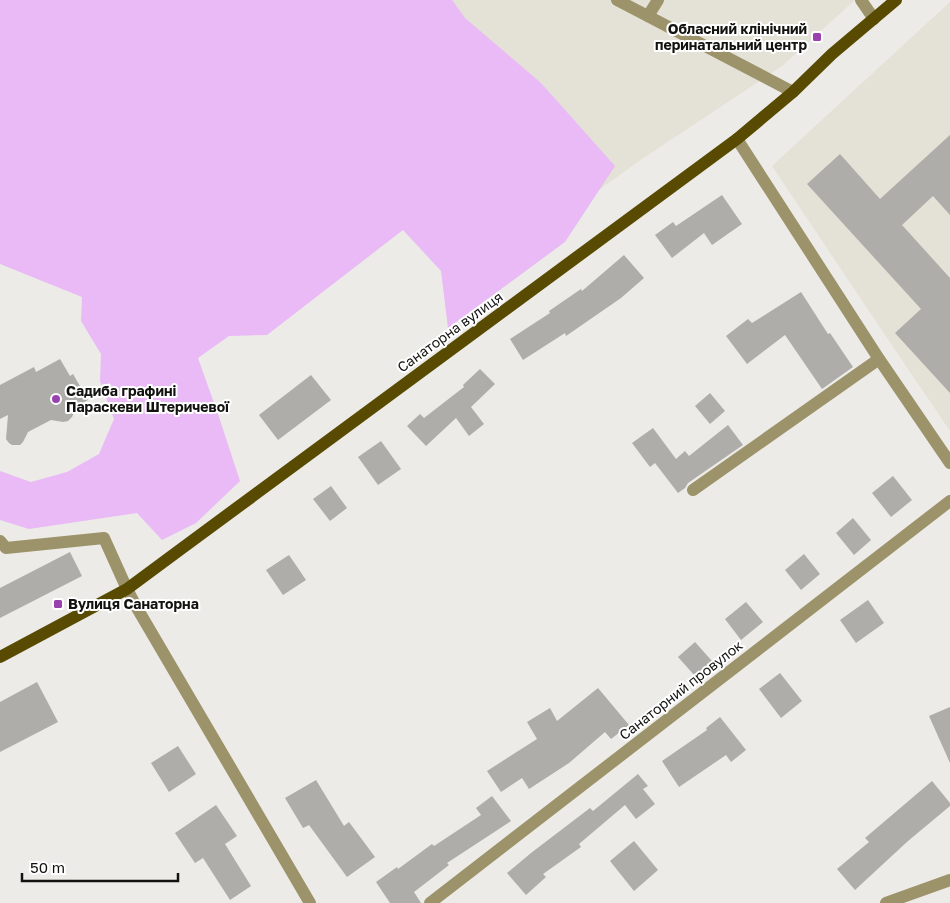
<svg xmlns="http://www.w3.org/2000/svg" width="950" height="903" viewBox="0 0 950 903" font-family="'Golos Text',sans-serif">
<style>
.built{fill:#e4e1d6}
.green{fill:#e9baf6}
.building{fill:#aeada9}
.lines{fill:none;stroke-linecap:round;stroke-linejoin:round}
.minor{stroke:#9c936b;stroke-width:12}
.major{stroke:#584a00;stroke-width:12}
.poi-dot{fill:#9942af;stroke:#fff;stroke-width:2}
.labels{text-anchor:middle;stroke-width:4;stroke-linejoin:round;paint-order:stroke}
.poi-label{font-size:14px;font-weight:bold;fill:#121210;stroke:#fff;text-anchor:start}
.street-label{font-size:14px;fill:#121210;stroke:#fff}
</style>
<rect width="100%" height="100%" fill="#ecebe7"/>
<!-- built -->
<g class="built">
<path d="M268,0H855L782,66L639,161L479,277Z"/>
<path d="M950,2V431L877,323L772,166Z"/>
</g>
<!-- green -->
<path class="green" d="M0,0H452L465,18L541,83L615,166L565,242L448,328L441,271L403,230L267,335L229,336L198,358L218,414L240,481L196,523L162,540L137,513L29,529L0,520V471L31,482L67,472L99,454L114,419L100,381L101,354L81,321L82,297L0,264Z"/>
<!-- building -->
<g class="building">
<path d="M950,135V215L933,196L902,225L950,278V393L895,333L921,309L807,184L840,154L880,199Z"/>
<path d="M722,195L742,224L712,245L704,233L672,258L655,235L673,222L676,226Z"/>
<path d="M624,255L644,278L621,298L566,336L565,333L523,360L510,339L550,313L549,311L581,289L582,291Z"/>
<path d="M801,292L828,334L830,333L853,367L822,389L785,335L747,364L726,336L748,319L752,323Z"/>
<path d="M60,359L70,376L73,374L88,400L77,406L72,417L68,421L63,422L51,420L28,432L23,442L20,445H12L9,443L6,439L8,415L0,419V385L34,367L36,372Z"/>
<path d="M480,369L495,384L471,407L484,424L469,436L456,418L426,446L407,426L420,414L424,418L464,387L463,385Z"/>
<path d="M311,375L331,400L278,440L259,415Z"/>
<path d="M710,393L725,411L710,424L695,406Z"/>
<path d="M728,425L743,445L688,483L685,488L678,493L655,463L650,467L632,443L653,428L676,459L685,451L689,456Z"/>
<path d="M381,441L401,469L378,485L358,457Z"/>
<path d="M893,476L912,500L891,517L872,493Z"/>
<path d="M331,486L347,508L330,521L313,499Z"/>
<path d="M853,518L871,540L854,555L836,533Z"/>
<path d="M70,552L82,576L0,618V588Z"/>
<path d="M804,554L820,574L801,590L785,570Z"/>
<path d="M289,555L306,580L283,595L266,570Z"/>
<path d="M868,600L884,623L856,643L840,620Z"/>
<path d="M746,602L763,622L741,640L725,619Z"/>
<path d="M695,642L712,661L695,676L678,657Z"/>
<path d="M780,673L802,701L781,718L759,689Z"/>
<path d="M37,682L58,722L0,752V702Z"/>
<path d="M598,688L629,725L611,739L605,732L569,763L529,789L522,778L501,792L487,771L537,739L527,722L550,708L557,721Z"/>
<path d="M950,707V763L929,716Z"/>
<path d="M720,717L746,750L731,762L726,755L679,787L662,761L707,730L706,728Z"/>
<path d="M178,746L196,774L169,792L151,763Z"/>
<path d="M638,774L648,786L643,789L655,804L636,819L625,805L579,844L581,847L543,874L546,877L526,895L507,873L531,853L590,808L593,811Z"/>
<path d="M316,780L344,826L349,822L375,857L347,877L309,825L303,828L285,798Z"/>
<path d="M932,781L950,803V806L908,841L855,890L837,869L869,842L865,838Z"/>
<path d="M492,796L511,821L447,863L449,865L414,892L421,903H390L376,882L397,867L398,869L432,844L434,846L481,815L476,808Z"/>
<path d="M216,805L237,836L225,844L251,886L230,900L203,858L195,863L175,833Z"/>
<path d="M634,841L658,870L634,891L610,861Z"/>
</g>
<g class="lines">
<!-- minor -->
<g class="minor">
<path d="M617,0L793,92"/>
<path d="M861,0L874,19"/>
<path d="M648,16L658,0"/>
<path d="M737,139L879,359L950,463"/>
<path d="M693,490L879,359"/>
<path d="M0,541L6,548L104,538L127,589L137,608L310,903"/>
<path d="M430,903L950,501"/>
<path d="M886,903L950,880"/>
</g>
<!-- major -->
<path class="major" d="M0,657L127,589L181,549L737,139L793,92L832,54L896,0"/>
</g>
<!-- markers -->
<g class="poi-dot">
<rect x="812" y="32" width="10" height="10" rx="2.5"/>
<circle cx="56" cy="399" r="5"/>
<rect x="53" y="599" width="10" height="10" rx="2.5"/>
</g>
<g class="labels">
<!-- poi labels -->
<g class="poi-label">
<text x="807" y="34" text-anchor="end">Обласний клінічний<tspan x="807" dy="16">перинатальний центр</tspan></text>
<text x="66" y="396">Садиба графині<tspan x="66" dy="16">Параскеви Штеричевої</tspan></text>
<text x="68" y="609">Вулиця Санаторна</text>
</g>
<!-- street labels -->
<g class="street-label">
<text transform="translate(450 332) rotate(-36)" y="5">Санаторна вулиця</text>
<text transform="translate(681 690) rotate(-38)" y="5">Санаторний провулок</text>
</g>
</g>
<!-- scale -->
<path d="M22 873v8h156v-8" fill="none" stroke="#121210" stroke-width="2.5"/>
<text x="30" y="873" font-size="15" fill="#121210" stroke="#ffffff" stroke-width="4" paint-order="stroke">50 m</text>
</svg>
